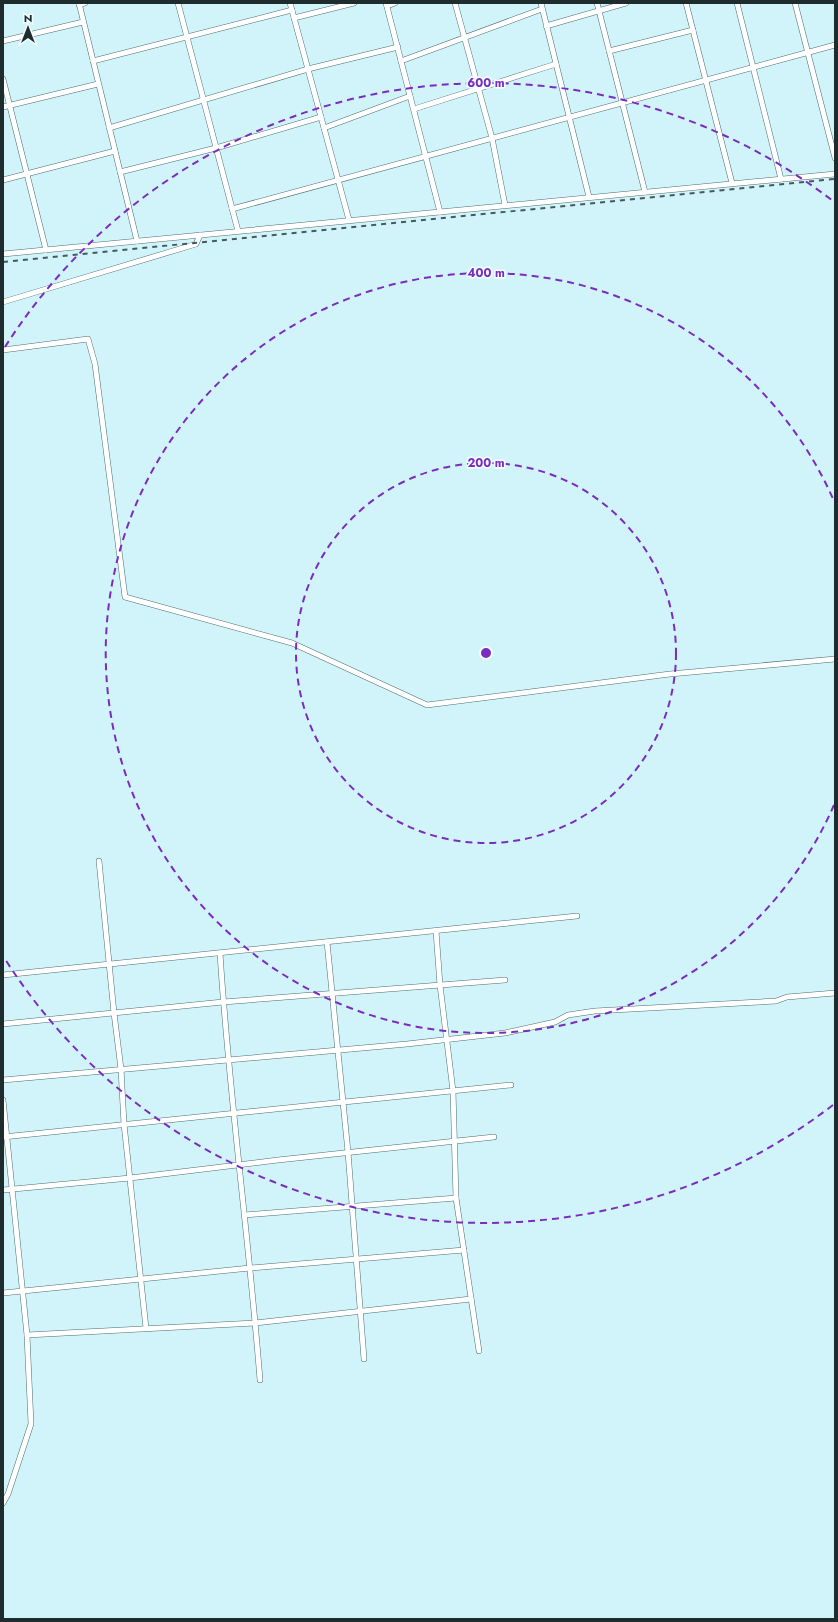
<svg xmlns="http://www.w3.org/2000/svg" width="838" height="1622" viewBox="0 0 838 1622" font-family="Jost,sans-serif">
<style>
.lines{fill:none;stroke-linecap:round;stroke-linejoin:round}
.minor-casing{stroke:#4d6e72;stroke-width:6}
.minor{stroke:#fff;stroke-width:5}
.rail{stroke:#46595c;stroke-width:2;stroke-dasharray:5 5;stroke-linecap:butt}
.ring{fill:none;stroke:#7b2cbf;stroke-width:2;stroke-dasharray:7 5}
.centre{fill:#7b2cbf;stroke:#effdff;stroke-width:2}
.ring-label{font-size:12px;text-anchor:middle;font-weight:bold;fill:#7b2cbf;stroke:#effdff;stroke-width:3.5;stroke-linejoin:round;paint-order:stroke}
</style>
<rect width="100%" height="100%" fill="#d0f4f9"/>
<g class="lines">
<!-- minor casing -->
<g class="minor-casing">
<g id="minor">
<path d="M79,3L137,241"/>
<path d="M178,3L238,231"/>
<path d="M290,3L349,220"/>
<path d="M386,3L440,212"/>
<path d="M455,3L492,138L505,205"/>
<path d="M541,3L589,197"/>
<path d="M597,3L645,192"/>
<path d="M686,3L732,183"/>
<path d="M737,3L781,179"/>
<path d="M795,3L835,158"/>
<path d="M79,5L85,3"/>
<path d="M387,6L395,3"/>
<path d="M294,18L354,3"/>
<path d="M546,26L626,3"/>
<path d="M3,41L83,22"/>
<path d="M609,51L693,30"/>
<path d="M93,61L292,10"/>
<path d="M401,61L542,9"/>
<path d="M3,79L46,250"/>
<path d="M3,107L98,84"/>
<path d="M414,109L556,64"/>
<path d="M109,128L308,69L398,47"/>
<path d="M324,128L410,96"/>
<path d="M120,172L216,148L321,117"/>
<path d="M3,180L115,151"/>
<path d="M232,209L835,45"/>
<path d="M3,254L835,174"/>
<path d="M3,302L196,244L200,235"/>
<path d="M3,350L88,339L95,364L125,597L292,643L427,705L670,674L835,659"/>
<path d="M99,861L114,1013L121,1069L124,1124L146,1328"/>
<path d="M436,931L440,985L453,1091L456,1198L479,1351"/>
<path d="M327,942L348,1152L364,1359"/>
<path d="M220,953C229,1096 249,1238 260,1380"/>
<path d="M3,975L577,916"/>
<path d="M3,1024L223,1002L505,980"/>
<path d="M3,1080L407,1044L505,1033L555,1022L568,1015L595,1011L776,1001L787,997L835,993"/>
<path d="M3,1100L27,1335L31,1424L8,1494L3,1503"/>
<path d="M3,1137L511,1085"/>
<path d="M3,1190L130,1178L278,1160L494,1137"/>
<path d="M245,1215L456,1198"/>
<path d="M3,1293L250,1268L464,1250"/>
<path d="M27,1335L255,1323L471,1299"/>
</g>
</g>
<!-- minor -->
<use href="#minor" class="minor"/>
<!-- rail -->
<path class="rail" d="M3,262L835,179"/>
</g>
<!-- distance rings -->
<g class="ring">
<circle cx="486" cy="653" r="190"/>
<path d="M834 805A380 380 0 1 1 834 501"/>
<path d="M833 1105A570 570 0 0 1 5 959M5 347A570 570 0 0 1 833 201"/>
</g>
<circle cx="486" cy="653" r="6" class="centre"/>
<g class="ring-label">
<text x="486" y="87">600 m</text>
<text x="486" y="277">400 m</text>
<text x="486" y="467">200 m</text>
</g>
<!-- border -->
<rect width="838" height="1622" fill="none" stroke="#1e2c2e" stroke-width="8"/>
<!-- north arrow -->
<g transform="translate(28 28)" stroke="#effdff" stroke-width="3" paint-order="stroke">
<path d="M0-3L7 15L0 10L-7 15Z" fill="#1e2c2e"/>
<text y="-6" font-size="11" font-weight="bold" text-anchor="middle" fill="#1e2c2e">N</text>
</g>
</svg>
